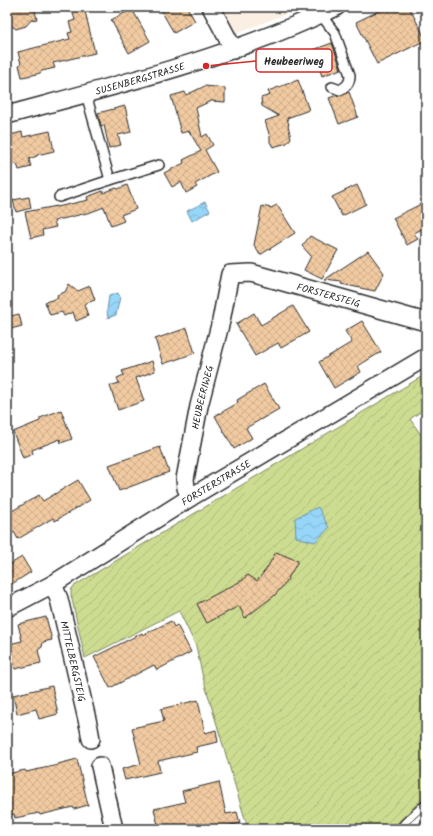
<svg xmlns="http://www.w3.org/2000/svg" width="433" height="836" viewBox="0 0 433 836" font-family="Kalam,sans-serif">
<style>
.built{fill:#fbefe3}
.garden{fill:url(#garden-furrows);stroke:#7c845e}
.water{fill:url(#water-waves);stroke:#6c92a6}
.building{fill:url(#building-cross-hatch);stroke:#2b2b2b}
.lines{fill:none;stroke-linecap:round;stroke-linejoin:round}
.lane-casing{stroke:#2b2b2b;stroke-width:12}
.street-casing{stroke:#2b2b2b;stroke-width:20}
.secondary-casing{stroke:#2b2b2b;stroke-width:25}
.lane{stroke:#fff;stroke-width:9}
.street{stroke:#fff;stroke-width:17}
.secondary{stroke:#fff;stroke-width:22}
.tram{stroke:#2b2b2b;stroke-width:1}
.labels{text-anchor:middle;stroke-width:3;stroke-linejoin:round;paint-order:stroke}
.street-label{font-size:10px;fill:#2b2b2b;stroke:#fff}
.leader{fill:none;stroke:#d62828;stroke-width:1.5}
.callout-dot{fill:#d62828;stroke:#fff;stroke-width:1.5}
.callout{fill:#fff;stroke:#d62828;stroke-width:1.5}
.callout-label{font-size:11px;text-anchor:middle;font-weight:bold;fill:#2b2b2b}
</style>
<defs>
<pattern id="garden-furrows" width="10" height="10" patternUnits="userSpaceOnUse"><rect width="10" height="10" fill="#ccdc90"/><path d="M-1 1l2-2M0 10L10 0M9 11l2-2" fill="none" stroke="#afbd7c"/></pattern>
<pattern id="water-waves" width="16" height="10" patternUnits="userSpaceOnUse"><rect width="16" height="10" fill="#97d6f8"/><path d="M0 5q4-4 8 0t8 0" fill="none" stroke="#82b8d5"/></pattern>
<pattern id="building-cross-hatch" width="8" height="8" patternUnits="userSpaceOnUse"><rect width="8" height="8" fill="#f1caa1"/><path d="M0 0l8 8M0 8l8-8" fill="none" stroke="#cfae8b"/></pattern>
</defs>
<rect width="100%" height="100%" fill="#fff"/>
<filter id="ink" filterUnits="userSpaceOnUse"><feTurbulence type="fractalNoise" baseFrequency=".025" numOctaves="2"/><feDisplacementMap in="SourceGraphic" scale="8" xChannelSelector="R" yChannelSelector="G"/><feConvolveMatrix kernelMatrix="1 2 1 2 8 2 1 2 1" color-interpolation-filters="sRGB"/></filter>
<g filter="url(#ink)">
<!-- built -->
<path class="built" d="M218,7H304L237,33L232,32Z"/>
<!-- garden -->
<path class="garden" d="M426,374V408L410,419L426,442V802L397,829H248L203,678L196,646L179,611L85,658L71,595V590L74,586Z"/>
<!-- water -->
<g class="water">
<path d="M205,202L210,211L192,221L187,211Z"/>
<path d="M118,293L120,297L116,315L108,318L107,310L109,296Z"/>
<path d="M318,507L329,528L315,542L296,537L295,518Z"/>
</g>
<!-- building -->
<g class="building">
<path d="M11,7H34L37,19L31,20L26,26L16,29L9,24L7,16V13Z"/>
<path d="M71,7H84L95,53L53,63L55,68L42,71L40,73L33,75L22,77L19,65L21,64L18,52L70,39L68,33L72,32L69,22L75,20Z"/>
<path d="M159,7H187L195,21L174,33Z"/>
<path d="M387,7H409L426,40L377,64L356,22Z"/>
<path d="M132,9L150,41L129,53L111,20Z"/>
<path d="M332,43L341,69L322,76L313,50Z"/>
<path d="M298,80L309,110L287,118L289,125H288L291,138L287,143L273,147L270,142V137L265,121L279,116L262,106L261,98L270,95L268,91Z"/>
<path d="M205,86L225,88V102L211,101L196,108L202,137L207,134L213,145L205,150L217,172L195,184L197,187L186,193L181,182L172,187L164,173L184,163L183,160L201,151L189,131L181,133L171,96L185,92L186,95Z"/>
<path d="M349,92L358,117L339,124L329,98L337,95L341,96Z"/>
<path d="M125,106L131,132L118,135L121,145L109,148L104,125L101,126L98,113Z"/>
<path d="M50,131L54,151L37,155V156L29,159L31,167L19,170L17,164L7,166V141L11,140L10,135L22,132L23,137Z"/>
<path d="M127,185L136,209L121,215L124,221L111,226L104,207L91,212L54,221L56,227L42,230L43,235L31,238L25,212L57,206V207L88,200L87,197L103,191V193L116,188L118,189Z"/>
<path d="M357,185L366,204L342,216L332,197Z"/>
<path d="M29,197L31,208L16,212L13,200Z"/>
<path d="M423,203L426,209V227L414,233L418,239L407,245L393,218Z"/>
<path d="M277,205L295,233L260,255L254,245L262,206L271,208Z"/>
<path d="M310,236L338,250L322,279L304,270L311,256L302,246Z"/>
<path d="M368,251L384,273L375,291L341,284L342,282L324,280Z"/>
<path d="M69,284L78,291L90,286L95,300L84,304L88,316L76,321L73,312L64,316L62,312L50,315L45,302L58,298L57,295L65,292Z"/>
<path d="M293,306L309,332L281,348L278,343L255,356L236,324L254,313L261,325Z"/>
<path d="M19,314L22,326L7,330V317Z"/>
<path d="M362,321L381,352L358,366L361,372L334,388L319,362L352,342L345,331Z"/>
<path d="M187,328L195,353L163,364L155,339Z"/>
<path d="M152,361L155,371L136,378L144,401L118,410L110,386L119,383L117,378L124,375L122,371Z"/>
<path d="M264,384L279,409L246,428L252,438L234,449L215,416L238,403L237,400Z"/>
<path d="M61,410L72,439L61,443L60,439L32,450L33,454L23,458L13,432L40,421V418Z"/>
<path d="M160,447L169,472L119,491L109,465Z"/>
<path d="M78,480L90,500L55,521L53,518L18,539L14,532L7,537V514L39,495L43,501Z"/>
<path d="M276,552L298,561L286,582L275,595L245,618L239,606L207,623L197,604L243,580L244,578L248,575L257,581L267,568Z"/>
<path d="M22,557L31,572L7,587V566Z"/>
<path d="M46,617L52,640L43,642L42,647L38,650L41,663L15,669L9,644L22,641L18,624Z"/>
<path d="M171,621L174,627L177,625L191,652L157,670L154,665L110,688L94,657L142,633L143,635Z"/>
<path d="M52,686L58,714L39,719L36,709L17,714L13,695Z"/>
<path d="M198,700L205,733L216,730L218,742L196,747L197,752L158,761L160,772L125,780L122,769L141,764L132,728L164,721L161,709Z"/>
<path d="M77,759L88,805L74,809L73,807L40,815L39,813L15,818L14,814L7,816V774L25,770L26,772L58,765V764Z"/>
<path d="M219,782L226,814L237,812L240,823L216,829H159L154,809L185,802L182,791Z"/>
</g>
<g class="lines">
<!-- lane casing -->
<g class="lane-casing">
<g id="lane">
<path d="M321,15L335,33L350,75C350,83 347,86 340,90L332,87"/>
<path d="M86,94L110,180"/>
<path d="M59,197L110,180L159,165"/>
</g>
</g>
<!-- street casing -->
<g class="street-casing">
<g id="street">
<path d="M211,7L229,41L233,50"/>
<path id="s1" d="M7,115C118,85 232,57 336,7"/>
<path id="s2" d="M191,497L186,488L185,479L199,406L221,321L230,274L251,273L262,276L426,322"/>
<path id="s3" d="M53,584L59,599L89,728L91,739"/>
<path id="s4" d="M7,608L53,584L191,497L426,357"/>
<path d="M100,766L114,829"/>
</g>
</g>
<!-- secondary casing -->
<g class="secondary-casing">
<path id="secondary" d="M409,829L426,813"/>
</g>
<!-- lane -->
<use href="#lane" class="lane"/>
<!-- street -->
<use href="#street" class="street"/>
<!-- secondary -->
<use href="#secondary" class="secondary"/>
<!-- tram -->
<g class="tram">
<path d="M403,829L426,808"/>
<path d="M413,829L426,817"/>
</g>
</g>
</g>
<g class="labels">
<!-- street labels -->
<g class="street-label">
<text dy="4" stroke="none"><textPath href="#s1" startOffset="138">SUSENBERGSTRASSE</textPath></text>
<text dy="4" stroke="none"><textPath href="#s2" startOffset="331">FORSTERSTEIG</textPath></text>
<text dy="4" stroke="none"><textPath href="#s2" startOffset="103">HEUBEERIWEG</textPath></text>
<text dy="4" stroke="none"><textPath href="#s4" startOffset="244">FORSTERSTRASSE</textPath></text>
<text dy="4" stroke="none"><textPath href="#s3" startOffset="80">MITTELBERGSTEIG</textPath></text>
</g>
</g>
<!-- callouts -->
<path class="leader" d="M206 66L256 61"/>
<circle class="callout-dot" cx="206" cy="66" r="4"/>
<rect class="callout" x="256" y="49" width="76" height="23" rx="4"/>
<g class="callout-label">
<text x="294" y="65">Heubeeriweg</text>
</g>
<!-- margin -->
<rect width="433" height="836" fill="none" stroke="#fff" stroke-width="24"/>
<rect x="12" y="12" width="409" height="812" fill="none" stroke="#2b2b2b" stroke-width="1.5" filter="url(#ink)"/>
</svg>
